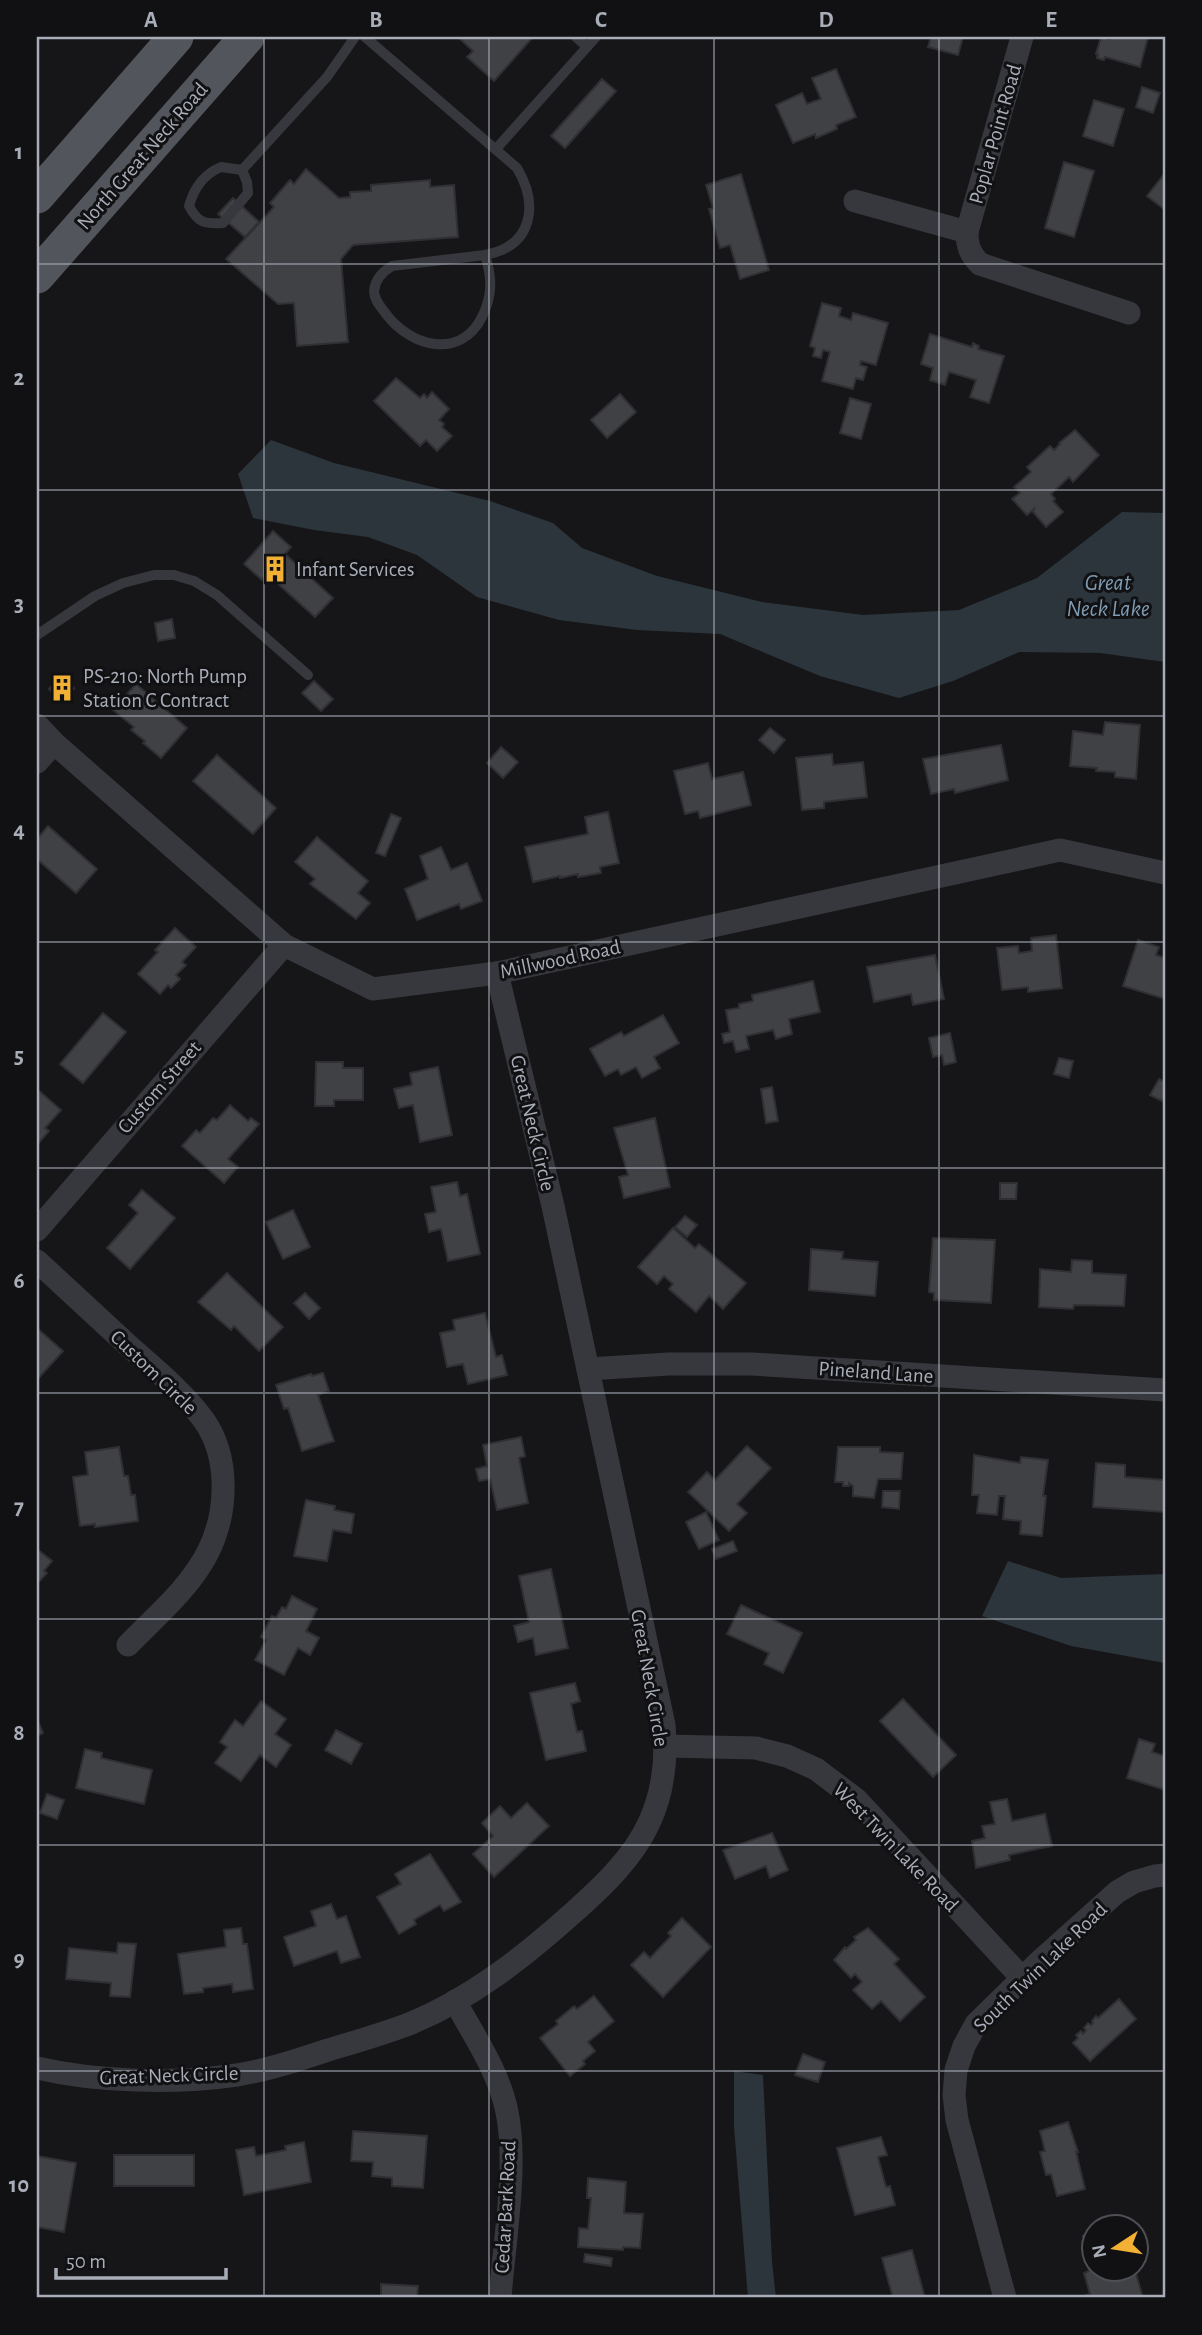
<svg xmlns="http://www.w3.org/2000/svg" width="1202" height="2335" viewBox="0 0 1202 2335" font-family="'Alegreya Sans',sans-serif">
<style>
.water{fill:#2c353c}
.building{fill:#404145;stroke:#303034;stroke-width:2}
.lines{fill:none;stroke-linecap:round;stroke-linejoin:round}
.lane{stroke:#37383d;stroke-width:10}
.street{stroke:#37383d;stroke-width:23}
.primary{stroke:#53555c;stroke-width:35}
.grid{fill:none;stroke:#a8adb8;stroke-width:2;stroke-opacity:0.55}
.labels{text-anchor:middle;stroke-width:6;stroke-linejoin:round;paint-order:stroke}
.street-label{font-size:21px;fill:#a8adb8;stroke:#111113}
.poi-label{font-size:21px;fill:#a8adb8;stroke:#111113;text-anchor:start}
.water-label{font-size:23px;font-style:italic;fill:#7f9bb3;stroke:#111113}
.neatline{fill:none;stroke:#a8adb8;stroke-width:2.5}
.grid-label{font-size:23px;text-anchor:middle;font-weight:bold;fill:#a8adb8}
</style>
<rect width="100%" height="100%" fill="#161618"/>
<!-- water -->
<g class="water">
<path d="M271,440L334,463L490,501L553,523L582,548L657,576L762,602L863,615L959,610L1037,578L1122,512L1165,513V662L1100,653L1019,652L953,681L899,698L820,676L720,634L637,630L559,620L477,597L417,555L368,537L314,530L253,518L238,474Z"/>
<path d="M1008,1561L1061,1578L1165,1574V1663L1071,1646L982,1616Z"/>
<path d="M734,2071L763,2075L772,2262L776,2298H748L734,2127Z"/>
</g>
<!-- building -->
<g class="building">
<path d="M458,37H533L494,81L467,57L473,51Z"/>
<path d="M931,37H963L958,55L928,47Z"/>
<path d="M1101,37L1110,39L1111,37H1148L1140,67L1105,57L1104,60L1097,58L1098,54H1096Z"/>
<path d="M836,69L856,117L836,125L837,129L816,138L815,134L793,143L776,105L802,93L807,104L821,99L812,78Z"/>
<path d="M602,79L616,91L565,148L551,136Z"/>
<path d="M1142,87L1160,93L1153,113L1136,107Z"/>
<path d="M1094,100L1124,109L1113,146L1083,136Z"/>
<path d="M1064,162L1094,171L1074,237L1045,228Z"/>
<path d="M306,169L339,198L350,197V192L371,191V185L430,180V187L454,185L458,237L353,245L341,259L348,342L297,346L294,303L278,304L226,259L274,207L270,203L290,180L294,184Z"/>
<path d="M1165,173V210L1147,196Z"/>
<path d="M741,174L769,270L740,279L730,245L720,248L709,209L713,208L706,185Z"/>
<path d="M233,198L259,222L245,237L218,214Z"/>
<path d="M822,303L841,308L839,316L851,320L853,313L888,323L876,365L861,361L860,365L867,367L863,380L856,378L853,389L822,381L830,352L823,350L821,358L813,356L815,348L810,346Z"/>
<path d="M930,334L972,347L973,343L979,346L978,349L1004,356L989,403L970,397L976,380L949,372L945,385L930,380L933,368L921,364Z"/>
<path d="M396,378L420,398L424,394L427,398L432,392L449,409L439,420L444,424L442,427L452,436L437,451L426,440L420,446L374,401Z"/>
<path d="M620,394L636,412L607,438L591,420Z"/>
<path d="M850,398L871,404L861,439L840,433Z"/>
<path d="M1075,430L1099,455L1073,482L1069,477L1051,494L1055,499L1053,501L1063,512L1046,527L1033,512L1034,509L1027,515L1012,499L1020,493L1014,487L1031,472L1027,467L1050,446L1054,450L1060,444L1059,443Z"/>
<path d="M273,531L291,547L285,554L333,598L315,617L267,574L262,580L244,564Z"/>
<path d="M172,619L175,638L158,641L155,623Z"/>
<path d="M60,676L74,688L63,701L49,689Z"/>
<path d="M314,681L333,699L321,711L302,693Z"/>
<path d="M136,684L187,728L161,758L143,743L145,741L131,730L134,727L113,710Z"/>
<path d="M1105,722L1140,725L1136,779L1115,777V772L1096,771L1097,768L1070,766L1073,731L1103,735Z"/>
<path d="M770,728L785,740L774,753L759,740Z"/>
<path d="M1001,745L1008,780L955,793L954,789L931,794L923,759Z"/>
<path d="M501,747L518,762L503,778L487,763Z"/>
<path d="M832,754L833,765L863,762L867,797L824,802V808L802,810L796,758Z"/>
<path d="M217,755L276,808L253,834L193,781Z"/>
<path d="M708,763L712,779L743,772L751,805L700,818L698,811L685,814L674,771Z"/>
<path d="M608,812L619,863L600,867L601,873L578,877V874L560,878V876L533,882L525,847L588,834L585,817Z"/>
<path d="M391,814L401,818L385,856L376,853Z"/>
<path d="M48,826L97,869L76,893L37,859V839Z"/>
<path d="M317,837L368,881L358,893L370,903L356,919L310,884L315,879L295,862Z"/>
<path d="M441,847L451,870L467,863L482,901L461,909L459,904L417,920L405,889L428,879L420,856Z"/>
<path d="M175,928L196,947L182,962L186,965L176,975L180,979L171,988L168,985L160,994L138,974L158,952L155,950Z"/>
<path d="M1056,935L1062,988L1028,992V987L1002,990L997,948L1018,946L1019,953L1032,951L1031,938Z"/>
<path d="M1138,940L1159,947L1156,955L1165,958V999L1123,986Z"/>
<path d="M935,955L944,999L913,1005L911,994L874,1002L867,967Z"/>
<path d="M813,981L820,1012L789,1019L792,1034L776,1039L773,1030L746,1036L749,1049L736,1052L733,1041L724,1043L722,1034L730,1032L726,1010L739,1008V1004L753,1001L752,995Z"/>
<path d="M103,1013L126,1032L83,1083L60,1064Z"/>
<path d="M663,1015L679,1043L654,1057L660,1068L642,1078L636,1067L621,1075L618,1069L605,1076L590,1049L621,1032L624,1036Z"/>
<path d="M950,1033L956,1062L944,1065L942,1055L933,1057L929,1038Z"/>
<path d="M1059,1058L1073,1061L1069,1078L1054,1074Z"/>
<path d="M316,1062H343V1068H363V1100H334V1106H315Z"/>
<path d="M438,1067L452,1135L420,1142L413,1105L399,1108L394,1089L412,1085L410,1073Z"/>
<path d="M1159,1079L1165,1082V1095L1162,1101L1150,1095Z"/>
<path d="M772,1087L778,1121L766,1123L761,1089Z"/>
<path d="M38,1090L61,1110L45,1128L49,1131L37,1145Z"/>
<path d="M230,1105L248,1121L251,1118L259,1124L228,1159L238,1167L224,1183L182,1146L196,1130L200,1133L213,1118L217,1120Z"/>
<path d="M655,1118L670,1187L624,1198L619,1177L628,1175L614,1128Z"/>
<path d="M457,1182L460,1196L467,1194L480,1254L448,1261L441,1229L429,1232L425,1214L436,1212L431,1187Z"/>
<path d="M1000,1183H1017L1016,1199H1000Z"/>
<path d="M142,1190L175,1218L130,1269L107,1248L138,1213L129,1205Z"/>
<path d="M293,1210L310,1247L283,1259L266,1222Z"/>
<path d="M685,1216L697,1225L687,1237L675,1227Z"/>
<path d="M673,1228L695,1248L699,1244L746,1283L723,1309L709,1296L696,1312L669,1289L673,1284L664,1276L657,1284L638,1267Z"/>
<path d="M933,1238L995,1240L991,1303L934,1300V1293L929,1292Z"/>
<path d="M811,1249L843,1252L842,1259L878,1262L875,1296L809,1290Z"/>
<path d="M1072,1260L1092,1261V1273L1126,1275L1124,1306L1074,1305L1073,1309L1039,1307L1040,1269L1071,1272Z"/>
<path d="M227,1273L283,1327L259,1351L234,1326L231,1330L198,1302Z"/>
<path d="M305,1293L320,1308L309,1319L294,1303Z"/>
<path d="M485,1313L496,1357L502,1355L507,1375L468,1384L463,1364L447,1367L440,1333L455,1330L453,1320Z"/>
<path d="M38,1329L63,1351L37,1380V1331Z"/>
<path d="M323,1373L329,1391L318,1395L334,1441L302,1451L288,1408L284,1409L276,1385L311,1374L312,1376Z"/>
<path d="M521,1437L525,1456L519,1458L528,1503L497,1510L490,1479L479,1481L476,1469L487,1466L483,1445Z"/>
<path d="M747,1446L771,1468L737,1504L747,1513L729,1531L688,1492L707,1472L715,1480Z"/>
<path d="M119,1447L124,1476H128L131,1495H135L138,1521L95,1527V1524L80,1526L73,1477L88,1475L85,1452Z"/>
<path d="M838,1447H880V1452L903,1453L901,1479H878L874,1498L853,1496V1486L849,1483V1486H843V1482H835Z"/>
<path d="M974,1455L1020,1463L1021,1457L1048,1460L1043,1496H1046L1042,1536L1020,1534L1021,1521L1003,1519L1005,1496H999L997,1515L977,1513L979,1495H972Z"/>
<path d="M1096,1463L1125,1465V1477L1165,1480V1512L1093,1507Z"/>
<path d="M883,1491H900L899,1509L882,1507Z"/>
<path d="M306,1500L335,1506L334,1510L354,1514L351,1533L333,1530L327,1561L294,1556Z"/>
<path d="M706,1512L719,1540L699,1549L686,1522Z"/>
<path d="M733,1541L737,1551L716,1559L712,1549Z"/>
<path d="M37,1549L52,1561L44,1571L47,1573L37,1584Z"/>
<path d="M551,1569L568,1648L536,1655L533,1638L518,1642L514,1626L529,1622L519,1576Z"/>
<path d="M292,1596L317,1609L306,1631L319,1638L310,1655L298,1648L284,1675L255,1660L266,1640L261,1637L272,1616L276,1618L282,1607L286,1609Z"/>
<path d="M741,1605L802,1633L783,1673L764,1664L769,1653L727,1634Z"/>
<path d="M575,1683L580,1701L571,1704L577,1732L582,1731L586,1751L546,1760L530,1693Z"/>
<path d="M903,1699L956,1755L933,1777L880,1721Z"/>
<path d="M261,1701L286,1719L275,1734L291,1745L276,1767L260,1755L241,1781L215,1763L227,1747L220,1742L235,1720L243,1726Z"/>
<path d="M37,1719L43,1733L37,1736Z"/>
<path d="M336,1730L362,1744L351,1764L325,1750Z"/>
<path d="M1139,1739L1155,1744L1152,1752L1165,1756V1790L1127,1778Z"/>
<path d="M85,1749L102,1753L101,1758L152,1770L144,1804L76,1788Z"/>
<path d="M47,1794L64,1800L57,1819L40,1813Z"/>
<path d="M1007,1799L1012,1821L1045,1814L1052,1846L1009,1855L1010,1860L976,1868L972,1841L985,1838L982,1826L995,1824L990,1802Z"/>
<path d="M527,1803L549,1826L494,1877L473,1854L493,1836L482,1823L500,1806L511,1818Z"/>
<path d="M772,1833L788,1870L770,1878L766,1866L735,1879L723,1850Z"/>
<path d="M430,1854L461,1902L444,1911L440,1905L414,1920L416,1924L399,1934L377,1897L401,1884L395,1874Z"/>
<path d="M331,1904L337,1919L346,1916L360,1957L341,1963L337,1951L294,1966L284,1937L316,1926L311,1911Z"/>
<path d="M682,1918L711,1947L663,1997L631,1965L644,1952L650,1958L671,1936L668,1933Z"/>
<path d="M241,1928L243,1944H247L253,1989L233,1992L232,1984L203,1988V1992L184,1994L178,1954L226,1947L224,1930Z"/>
<path d="M868,1928L899,1959L894,1964L925,1997L900,2021L881,2001L872,2009L853,1990L862,1982L855,1974L851,1978L834,1960L845,1947L846,1949L856,1940L854,1937Z"/>
<path d="M118,1943L136,1944L130,1997L110,1996L111,1983L66,1979L69,1948L117,1953Z"/>
<path d="M594,1996L614,2021L588,2042L595,2051L583,2061L585,2064L570,2076L540,2038L558,2024L556,2021L574,2006L577,2009Z"/>
<path d="M1119,1999L1136,2019L1090,2061L1073,2043L1078,2038L1076,2035L1081,2031L1083,2034L1086,2030L1084,2028L1088,2023L1091,2025L1093,2023L1092,2021L1096,2016L1098,2018Z"/>
<path d="M803,2054L825,2062L818,2082L795,2075Z"/>
<path d="M1068,2122L1078,2152H1076L1085,2189L1057,2196L1051,2174L1046,2175L1040,2152L1045,2151L1040,2131Z"/>
<path d="M353,2131L427,2136L423,2188L392,2186V2178L372,2176L373,2162L351,2161Z"/>
<path d="M881,2137L887,2155L878,2157L886,2187L890,2186L895,2205L855,2215L837,2148Z"/>
<path d="M304,2142L311,2182L244,2195L236,2150L254,2147L256,2156L286,2150L285,2146Z"/>
<rect x="114" y="2155" width="80" height="31"/>
<path d="M37,2156L76,2163L64,2232L37,2227Z"/>
<path d="M588,2178L626,2182L624,2213L643,2214L640,2248L623,2247V2250L578,2247L579,2228L588,2229L591,2198H587Z"/>
<path d="M1094,2233V2268H1119L1121,2274L1135,2270L1143,2298H1083V2296L1090,2294L1084,2273L1089,2271L1083,2246L1086,2245L1083,2236Z"/>
<path d="M912,2250L925,2298H893L882,2258Z"/>
<path d="M585,2254L612,2258L611,2266L584,2262Z"/>
<path d="M381,2284L418,2286L417,2298H378L381,2297Z"/>
</g>
<g class="lines">
<!-- lane -->
<g class="lane">
<path d="M365,37L517,168C539,205 533,246 485,255"/>
<path d="M576,37L587,47"/>
<path d="M496,149L596,37"/>
<path d="M221,167L242,170L247,182L248,193L223,223C204,224 198,223 189,206C194,188 204,174 221,167Z"/>
<path d="M242,170L327,77L355,37"/>
<path d="M485,255C492,277 493,295 482,317C460,360 411,347 386,314C381,307 374,300 374,291C375,279 382,272 392,266Z"/>
<path d="M37,635L95,596L123,583L154,575H174L194,581L217,595L308,675"/>
</g>
<!-- street -->
<g class="street">
<path d="M1022,37L967,232C967,246 970,254 980,264L1129,313"/>
<path d="M855,201L967,232"/>
<path d="M37,725L54,743L284,945L373,989L497,973L1060,850L1165,873"/>
<path d="M37,762L54,743"/>
<path d="M37,1230L284,945"/>
<path d="M37,1261C68,1290 100,1319 131,1348C156,1370 183,1392 203,1419C230,1456 228,1512 208,1552C190,1588 156,1616 128,1645"/>
<path d="M588,1369L669,1364H752L1165,1390"/>
<path d="M666,1746L756,1748L787,1756L816,1769L857,1800L1022,1978"/>
<path d="M455,2001C474,2036 499,2072 507,2112C518,2166 504,2243 500,2298"/>
<path d="M37,2068C98,2082 174,2084 237,2075C268,2070 298,2060 328,2050C355,2042 383,2034 409,2024C471,1999 525,1956 574,1912C602,1887 633,1858 649,1823C663,1793 667,1759 664,1725L553,1206L497,973"/>
<path d="M1005,2298L957,2120L954,2095L956,2070L964,2046L976,2024L1040,1961L1117,1892L1134,1882L1155,1876L1165,1875"/>
</g>
<!-- primary -->
<g class="primary">
<path d="M37,196L176,37"/>
<path d="M37,276L247,37"/>
</g>
</g>
<!-- grid -->
<path class="grid" d="M264,37V2298M489,37V2298M714,37V2298M939,37V2298M37,264H1165M37,490H1165M37,716H1165M37,942H1165M37,1168H1165M37,1393H1165M37,1619H1165M37,1845H1165M37,2071H1165"/>
<!-- icons -->
<defs>
<g id="building-bare" transform="scale(2.1)"><path d="M-4-6H4V6H1V3H-1V6H-4ZM-2.5-4.3h1.7v1.8h-1.7ZM.8-4.3h1.7v1.8H.8ZM-2.5-1h1.7V.8h-1.7ZM.8-1h1.7V.8H.8Z" fill="#f2b134" stroke="#111113" stroke-width="2.5" paint-order="stroke"/></g>
</defs>
<g fill-rule="evenodd">
<use href="#building-bare" x="275" y="569"/>
<use href="#building-bare" x="62" y="688"/>
</g>
<g class="labels">
<!-- street labels -->
<g class="street-label">
<text transform="translate(995 134) rotate(-74)" y="7">Poplar Point Road</text>
<text transform="translate(142 156) rotate(-49)" y="7">North Great Neck Road</text>
<text transform="translate(560 959) rotate(-12)" y="7">Millwood Road</text>
<text transform="translate(159 1087) rotate(-49)" y="7">Custom Street</text>
<text transform="translate(533 1123) rotate(77)" y="7">Great Neck Circle</text>
<text transform="translate(154 1372) rotate(44)" y="7">Custom Circle</text>
<text transform="translate(876 1372) rotate(4)" y="7">Pineland Lane</text>
<text transform="translate(650 1678) rotate(80)" y="7">Great Neck Circle</text>
<text transform="translate(896 1847) rotate(46)" y="7">West Twin Lake Road</text>
<text transform="translate(1040 1967) rotate(-44)" y="7">South Twin Lake Road</text>
<text transform="translate(169 2075) rotate(-2)" y="7">Great Neck Circle</text>
<text transform="translate(505 2207) rotate(-87)" y="7">Cedar Bark Road</text>
</g>
<!-- poi labels -->
<g class="poi-label">
<text x="296" y="576">Infant Services</text>
<text x="83" y="683">PS-210: North Pump<tspan x="83" dy="24">Station C Contract</tspan></text>
</g>
<!-- water labels -->
<g class="water-label">
<text x="1108" y="590">Great<tspan x="1108" dy="26">Neck Lake</tspan></text>
</g>
</g>
<!-- border -->
<rect width="1202" height="2335" fill="none" stroke="#111113" stroke-width="77"/>
<!-- north arrow -->
<g transform="translate(1115 2248) rotate(258)"><circle r="33" fill="#111113" stroke="#4d4f55" stroke-width="2"/>
<path d="M0-5L12 26L0 18L-12 26Z" fill="#f2b134"/>
<text y="-10" font-size="19" font-weight="bold" text-anchor="middle" fill="#a8adb8">N</text>
</g>
<!-- scale -->
<path d="M56 2268v10h170v-10" fill="none" stroke="#a8adb8" stroke-width="3.5"/>
<text x="66" y="2268" font-size="21" fill="#a8adb8" stroke="#111113" stroke-width="5" paint-order="stroke">50 m</text>
<rect x="38" y="38" width="1126" height="2258" class="neatline"/>
<g class="grid-label">
<text x="151" y="27">A</text>
<text x="376" y="27">B</text>
<text x="601" y="27">C</text>
<text x="826" y="27">D</text>
<text x="1051" y="27">E</text>
<text x="19" y="159">1</text>
<text x="19" y="385">2</text>
<text x="19" y="611">3</text>
<text x="19" y="837">4</text>
<text x="19" y="1063">5</text>
<text x="19" y="1288">6</text>
<text x="19" y="1514">7</text>
<text x="19" y="1740">8</text>
<text x="19" y="1966">9</text>
<text x="19" y="2192">10</text>
</g>
</svg>
